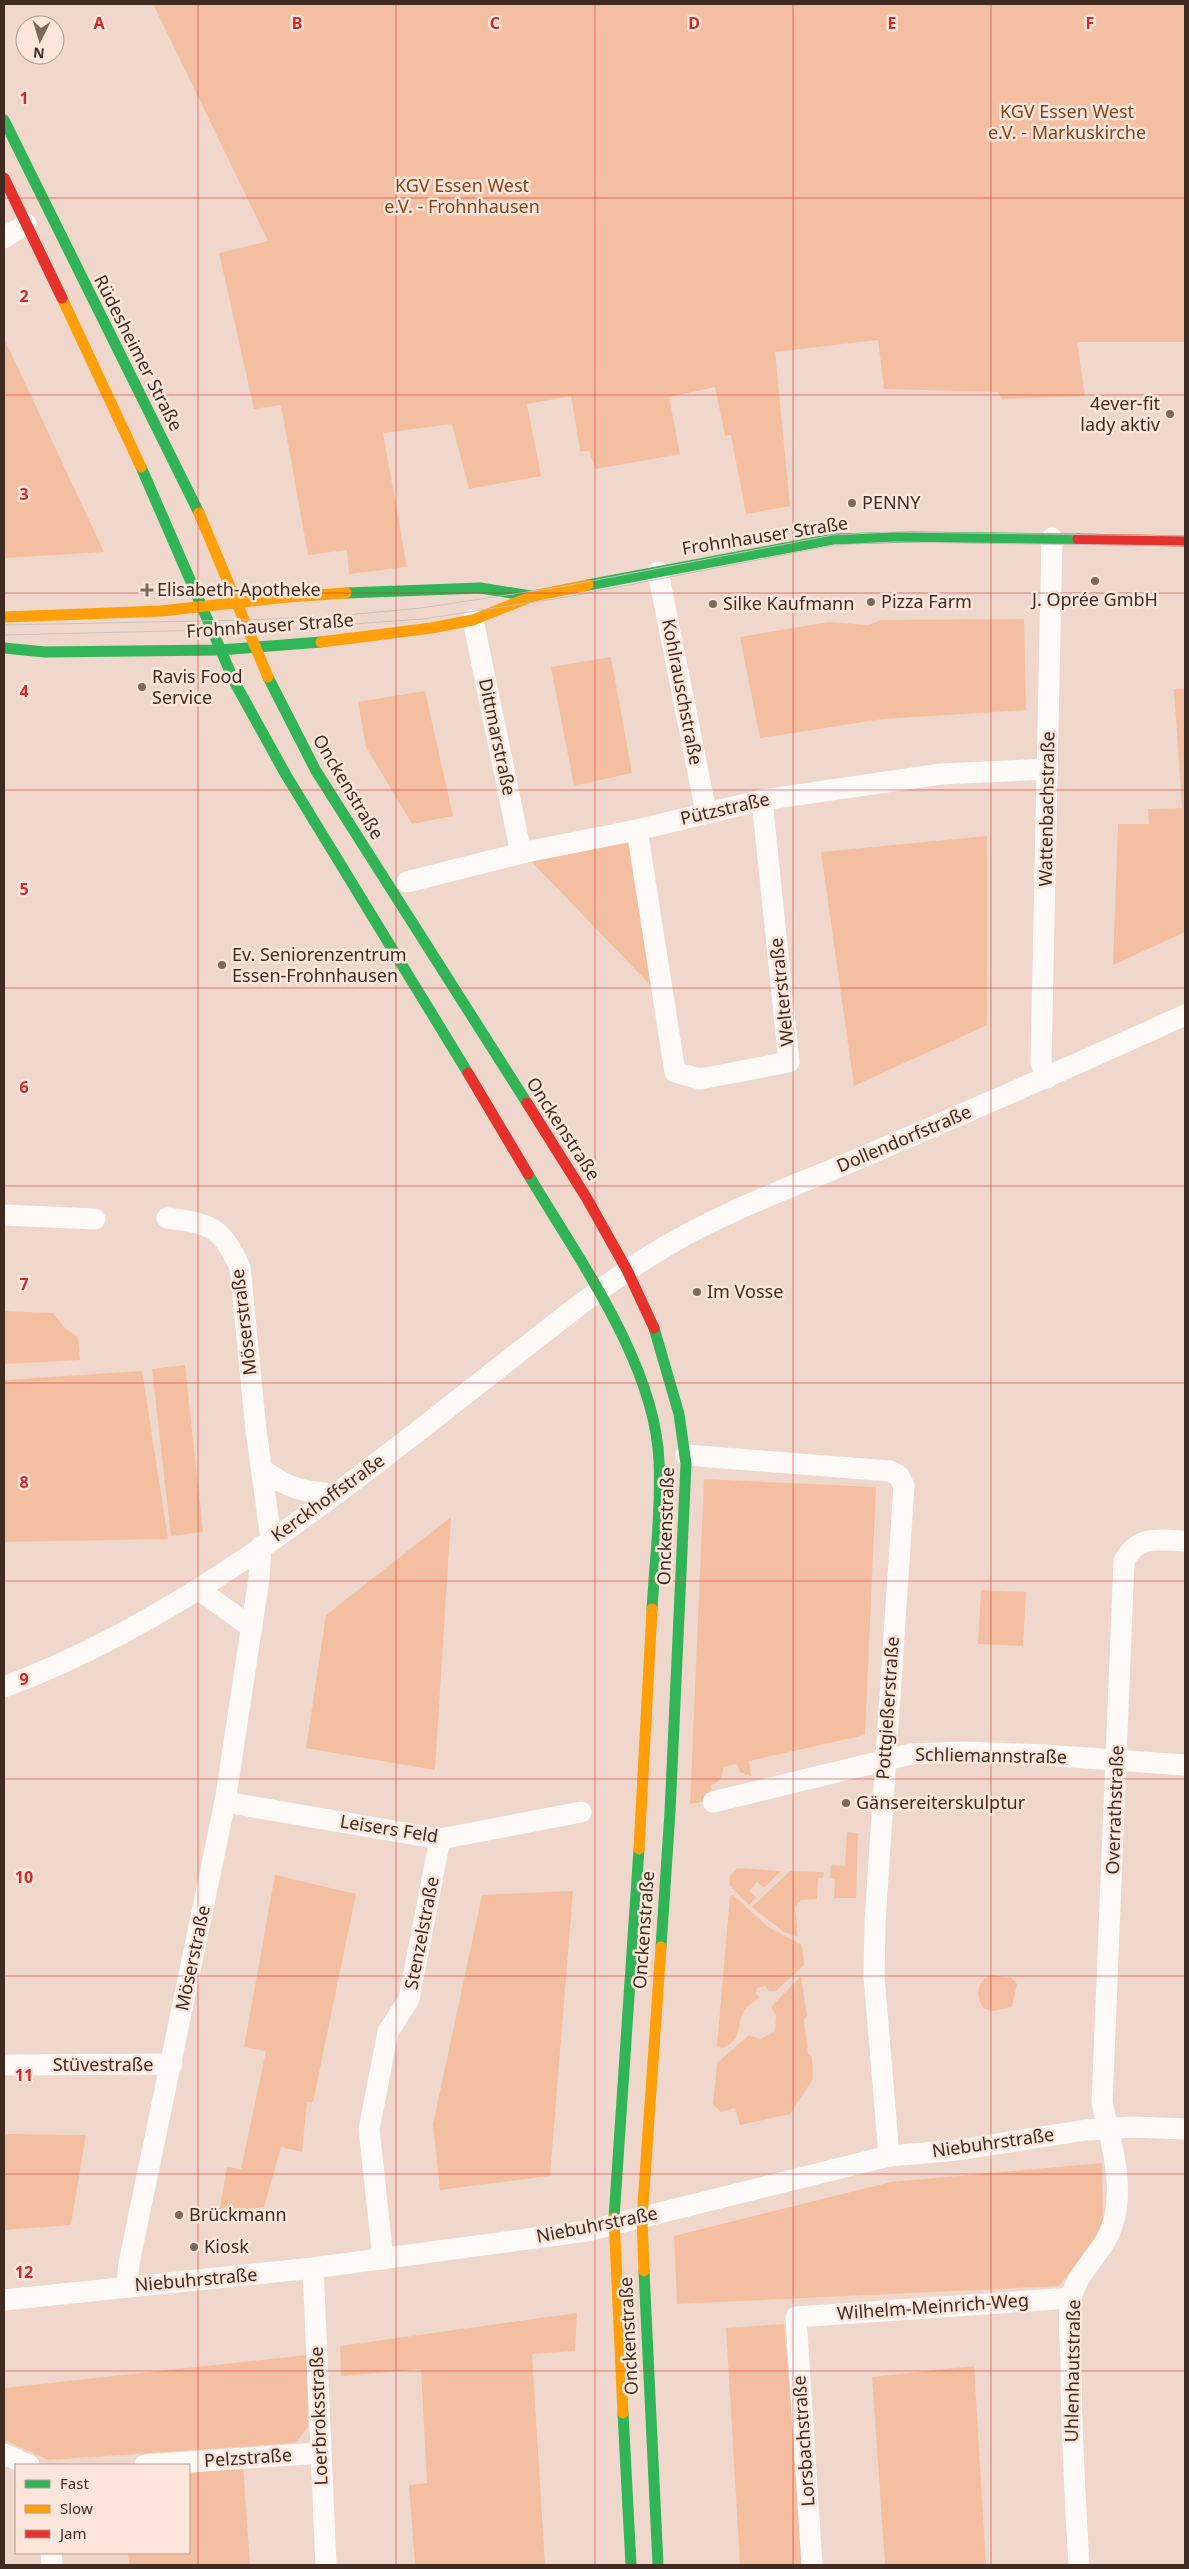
<svg xmlns="http://www.w3.org/2000/svg" width="1189" height="2569" viewBox="0 0 1189 2569" font-family="'Noto Sans',sans-serif">
<style>
.green{fill:#f4bfa1}
.lines{fill:none;stroke-linecap:round;stroke-linejoin:round}
.street{stroke:#fdf9f7;stroke-width:21}
.fast{stroke:#30b455;stroke-width:11}
.slow{stroke:#ff9f0a;stroke-width:11}
.jam{stroke:#e5322d;stroke-width:11}
.tram{stroke:#c8c1bd;stroke-width:1}
.grid{fill:none;stroke:#d62828;stroke-width:1;stroke-opacity:0.55}
.poi-dot{fill:#7d685c;stroke:#fce5da;stroke-width:2}
.labels{text-anchor:middle;stroke-width:5;stroke-linejoin:round;paint-order:stroke}
.park-label{font-size:18px;fill:#854216;stroke:#fce5da}
.street-label{font-size:18px;fill:#402b20;stroke:#fce5da}
.poi-label{font-size:18px;fill:#402b20;stroke:#fce5da;text-anchor:start}
.grid-label{font-size:16px;text-anchor:middle;font-weight:bold;fill:#d62828;stroke:#fce5da;stroke-width:5;stroke-linejoin:round;paint-order:stroke}
</style>
<rect width="100%" height="100%" fill="#efd8cb"/>
<!-- green -->
<g class="green">
<path d="M153,4H1185V342H1077L1085,396L1001,399L999,392L884,389L878,340L775,352L790,506L746,514L731,435L725,436L715,387L669,397L680,454L596,469L589,451H580L571,396L527,404L541,476L469,489L452,424L383,433L407,567L349,574L347,550L308,555L281,405L254,409L219,253L268,241Z"/>
<path d="M4,338L104,552L4,558Z"/>
<path d="M1024,619L1026,710L883,719L760,738L740,637L829,622L868,625L882,620Z"/>
<path d="M611,657L632,773L574,786L551,667Z"/>
<path d="M1174,689H1185V932L1113,965L1118,824H1149L1148,809L1182,808Z"/>
<path d="M425,691L453,816L412,824L366,747L358,702Z"/>
<path d="M634,835L659,994L527,857Z"/>
<path d="M987,836V1025L854,1086L821,852Z"/>
<path d="M4,1311L53,1313L65,1328L78,1337L80,1360L4,1364Z"/>
<path d="M185,1365L203,1532L171,1536L152,1369Z"/>
<path d="M142,1371L168,1539L4,1542V1380Z"/>
<path d="M704,1479L876,1487L865,1735L749,1761L751,1776L740,1772L737,1764L723,1767C723,1777 720,1782 711,1785L713,1800L690,1804Z"/>
<path d="M451,1517L435,1770L306,1748L326,1615Z"/>
<path d="M981,1590L1026,1592L1023,1646L978,1644Z"/>
<path d="M847,1832L858,1833L856,1898H834L835,1879L830,1878L831,1865L845,1866Z"/>
<path d="M737,1868L781,1871L764,1888L757,1882L749,1891L756,1897L749,1905L730,1886V1876Z"/>
<path d="M790,1871L824,1872L823,1878H818L817,1899L801,1900L795,1908L798,1937L784,1932L752,1907Z"/>
<path d="M275,1875L356,1894L313,2102H307L302,2152L281,2147L264,2207L219,2213L227,2167L241,2169L266,2051L244,2047Z"/>
<path d="M573,1891L550,2176L440,2190L433,2124L482,1895Z"/>
<path d="M733,1895L768,1927L802,1945L804,1965L776,1991H769L765,1986L757,1988L756,1993L759,1997C755,2002 750,2004 746,2008C734,2022 746,2039 722,2048L717,2046L730,1896Z"/>
<path d="M990,1975L1012,1978L1017,1984L1012,2007L994,2011L984,2009C975,1996 976,1983 990,1975Z"/>
<path d="M801,1976L807,2016L804,2020L808,2054L812,2057L813,2079L790,2114L740,2125L735,2108L721,2112L713,2105L717,2063L749,2035L761,2039L775,2031L776,2015L771,2007Z"/>
<path d="M4,2134L86,2135L71,2225L4,2230Z"/>
<path d="M1102,2163L1103,2230L1059,2286L677,2304L674,2236L891,2182Z"/>
<path d="M577,2313L575,2351L532,2354L545,2565H415L409,2485L427,2483L421,2369L341,2376L340,2346Z"/>
<path d="M784,2324L804,2565H740L726,2328Z"/>
<path d="M307,2355L308,2427L295,2443L48,2460L4,2440V2388Z"/>
<path d="M974,2366L986,2565H885L872,2377Z"/>
<path d="M243,2464L250,2565H129L128,2553H189V2468Z"/>
</g>
<g class="lines">
<!-- street -->
<g class="street">
<path d="M4,238L26,224"/>
<path d="M658,572L706,812"/>
<path d="M473,620L521,853"/>
<path d="M637,830L675,1072L700,1079L789,1062L762,800"/>
<path d="M407,882L521,853L637,830L762,800L941,774L1048,769"/>
<path d="M1047,1078L1041,1063L1052,538"/>
<path d="M4,1215L95,1219"/>
<path d="M167,1218C212,1224 220,1226 240,1267L256,1430L271,1539"/>
<path d="M686,1455L890,1471L899,1476L904,1486L875,1922L874,1976L889,2156"/>
<path d="M263,1470C289,1489 304,1492 336,1494"/>
<path d="M198,1589L252,1628"/>
<path d="M4,1687C180,1622 335,1496 482,1381C538,1338 592,1292 653,1254C716,1214 790,1188 858,1159C968,1112 1077,1064 1185,1015"/>
<path d="M225,1802L440,1839L581,1812"/>
<path d="M713,1802L911,1754L964,1752L1044,1755L1185,1765"/>
<path d="M4,2065L172,2064"/>
<path d="M383,2259L369,2129L388,2032L409,1999L440,1839"/>
<path d="M313,2268L326,2565"/>
<path d="M127,2286L129,2263L225,1802L259,1578L261,1546"/>
<path d="M4,2300L313,2268L587,2231L889,2156L958,2150L1086,2130L1133,2127L1185,2129"/>
<path d="M4,2454L29,2465"/>
<path d="M145,2465L321,2453"/>
<path d="M51,2553L52,2565"/>
<path d="M812,2565L796,2317L1071,2298"/>
<path d="M1079,2565C1075,2498 1071,2431 1071,2364C1071,2343 1067,2319 1071,2299C1074,2279 1096,2257 1106,2240C1129,2199 1112,2145 1102,2103L1124,1561C1139,1534 1158,1540 1185,1541"/>
</g>
<!-- fast -->
<g class="fast">
<path d="M4,120L199,513"/>
<path d="M141,467L235,683L286,775L468,1073"/>
<path d="M588,585L833,539L913,537L1078,539"/>
<path d="M346,593L480,588L531,596"/>
<path d="M4,648L45,652L220,650L321,642"/>
<path d="M268,677L316,771L527,1103"/>
<path d="M528,1174C577,1257 655,1363 659,1461C661,1510 655,1560 652,1609"/>
<path d="M654,1328L679,1414L686,1464L670,1812L661,1947"/>
<path d="M614,2218L639,1849"/>
<path d="M644,2271L658,2565"/>
<path d="M623,2413L631,2565"/>
</g>
<!-- slow -->
<g class="slow">
<path d="M62,298L141,467"/>
<path d="M199,513L268,677"/>
<path d="M4,617L161,611L288,597L346,593"/>
<path d="M321,642L431,628L473,620L533,596L588,585"/>
<path d="M639,1849L652,1609"/>
<path d="M614,2218L623,2413"/>
<path d="M644,2271L642,2219L661,1947"/>
</g>
<!-- jam -->
<g class="jam">
<path d="M4,178L62,298"/>
<path d="M1078,539L1185,541"/>
<path d="M468,1073L528,1174"/>
<path d="M527,1103L586,1197L627,1270L654,1328"/>
</g>
<!-- tram -->
<g class="tram">
<path d="M4,625L248,620L336,616L421,608L560,587L833,535L893,532L1185,536"/>
<path d="M4,635L296,628L423,619L567,597L835,545L894,542L1185,546"/>
</g>
</g>
<!-- grid -->
<path class="grid" d="M198,4V2565M396,4V2565M595,4V2565M793,4V2565M991,4V2565M4,198H1185M4,395H1185M4,593H1185M4,790H1185M4,988H1185M4,1186H1185M4,1383H1185M4,1581H1185M4,1779H1185M4,1976H1185M4,2174H1185M4,2371H1185"/>
<!-- markers -->
<g class="poi-dot">
<circle cx="1170" cy="414" r="5"/>
<circle cx="852" cy="503" r="5"/>
<circle cx="1095" cy="581" r="5"/>
<path d="M144.5 582.5h5v5h5v5h-5v5h-5v-5h-5v-5h5z"/>
<circle cx="871" cy="602" r="5"/>
<circle cx="713" cy="604" r="5"/>
<circle cx="142" cy="687" r="5"/>
<circle cx="222" cy="965" r="5"/>
<circle cx="697" cy="1292" r="5"/>
<circle cx="846" cy="1803" r="5"/>
<circle cx="179" cy="2215" r="5"/>
<circle cx="194" cy="2247" r="5"/>
</g>
<g class="labels">
<!-- park labels -->
<g class="park-label">
<text x="1067" y="118">KGV Essen West<tspan x="1067" dy="21">e.V. - Markuskirche</tspan></text>
<text x="462" y="192">KGV Essen West<tspan x="462" dy="21">e.V. - Frohnhausen</tspan></text>
</g>
<!-- street labels -->
<g class="street-label">
<text transform="translate(138 353) rotate(63)" y="6">Rüdesheimer Straße</text>
<text transform="translate(765 536) rotate(-9)" y="6">Frohnhauser Straße</text>
<text transform="translate(270 626) rotate(-4)" y="6">Frohnhauser Straße</text>
<text transform="translate(682 692) rotate(79)" y="6">Kohlrauschstraße</text>
<text transform="translate(497 737) rotate(78)" y="6">Dittmarstraße</text>
<text transform="translate(348 787) rotate(59)" y="6">Onckenstraße</text>
<text transform="translate(725 809) rotate(-13)" y="6">Pützstraße</text>
<text transform="translate(1047 809) rotate(-89)" y="6">Wattenbachstraße</text>
<text transform="translate(782 992) rotate(-96)" y="6">Welterstraße</text>
<text transform="translate(563 1129) rotate(57)" y="6">Onckenstraße</text>
<text transform="translate(904 1139) rotate(-23)" y="6">Dollendorfstraße</text>
<text transform="translate(244 1322) rotate(-97)" y="6">Möserstraße</text>
<text transform="translate(328 1498) rotate(-36)" y="6">Kerckhoffstraße</text>
<text transform="translate(666 1526) rotate(-88)" y="6">Onckenstraße</text>
<text transform="translate(888 1708) rotate(-86)" y="6">Pottgießerstraße</text>
<text transform="translate(991 1756) rotate(1)" y="6">Schliemannstraße</text>
<text transform="translate(1115 1810) rotate(-88)" y="6">Overrathstraße</text>
<text transform="translate(389 1829) rotate(9)" y="6">Leisers Feld</text>
<text transform="translate(644 1930) rotate(-86)" y="6">Onckenstraße</text>
<text transform="translate(422 1933) rotate(-79)" y="6">Stenzelstraße</text>
<text transform="translate(193 1958) rotate(-78)" y="6">Möserstraße</text>
<text x="103" y="2071">Stüvestraße</text>
<text transform="translate(993 2143) rotate(-8)" y="6">Niebuhrstraße</text>
<text transform="translate(597 2225) rotate(-11)" y="6">Niebuhrstraße</text>
<text transform="translate(196 2280) rotate(-5)" y="6">Niebuhrstraße</text>
<text transform="translate(933 2307) rotate(-4)" y="6">Wilhelm-Meinrich-Weg</text>
<text transform="translate(629 2336) rotate(-93)" y="6">Onckenstraße</text>
<text transform="translate(1073 2371) rotate(-89)" y="6">Uhlenhautstraße</text>
<text transform="translate(319 2416) rotate(-92)" y="6">Loerbroksstraße</text>
<text transform="translate(804 2441) rotate(-94)" y="6">Lorsbachstraße</text>
<text transform="translate(248 2458) rotate(-4)" y="6">Pelzstraße</text>
</g>
<!-- poi labels -->
<g class="poi-label">
<text x="1160" y="410" text-anchor="end">4ever-fit<tspan x="1160" dy="21">lady aktiv</tspan></text>
<text x="862" y="509">PENNY</text>
<text x="157" y="596">Elisabeth-Apotheke</text>
<text x="1095" y="606" text-anchor="middle">J. Oprée GmbH</text>
<text x="881" y="608">Pizza Farm</text>
<text x="723" y="610">Silke Kaufmann</text>
<text x="152" y="683">Ravis Food<tspan x="152" dy="21">Service</tspan></text>
<text x="232" y="961">Ev. Seniorenzentrum<tspan x="232" dy="21">Essen-Frohnhausen</tspan></text>
<text x="707" y="1298">Im Vosse</text>
<text x="856" y="1809">Gänsereiterskulptur</text>
<text x="189" y="2221">Brückmann</text>
<text x="204" y="2253">Kiosk</text>
</g>
</g>
<g class="grid-label">
<text x="99" y="29">A</text>
<text x="297" y="29">B</text>
<text x="495" y="29">C</text>
<text x="694" y="29">D</text>
<text x="892" y="29">E</text>
<text x="1090" y="29">F</text>
<text x="24" y="104">1</text>
<text x="24" y="302">2</text>
<text x="24" y="500">3</text>
<text x="24" y="697">4</text>
<text x="24" y="895">5</text>
<text x="24" y="1093">6</text>
<text x="24" y="1290">7</text>
<text x="24" y="1488">8</text>
<text x="24" y="1685">9</text>
<text x="24" y="1883">10</text>
<text x="24" y="2081">11</text>
<text x="24" y="2278">12</text>
</g>
<!-- border -->
<rect width="1189" height="2569" fill="none" stroke="#402b20" stroke-width="10"/>
<!-- legend -->
<rect x="15" y="2464" width="175" height="90" fill="#fce5da" stroke="#b19b90"/>
<rect x="25" y="2480" width="25" height="8" fill="#30b455" stroke="#b19b90"/>
<text x="60" y="2489" font-size="15" fill="#402b20">Fast</text>
<rect x="25" y="2505" width="25" height="8" fill="#ff9f0a" stroke="#b19b90"/>
<text x="60" y="2514" font-size="15" fill="#402b20">Slow</text>
<rect x="25" y="2530" width="25" height="8" fill="#e5322d" stroke="#b19b90"/>
<text x="60" y="2539" font-size="15" fill="#402b20">Jam</text>
<!-- north arrow -->
<g transform="translate(40 40) rotate(185)"><circle r="24" fill="#fce5da" stroke="#b19b90"/>
<path d="M0-4L9 19L0 12L-9 19Z" fill="#7d685c"/>
<text y="-8" font-size="14" font-weight="bold" text-anchor="middle" fill="#402b20">N</text>
</g>
</svg>
